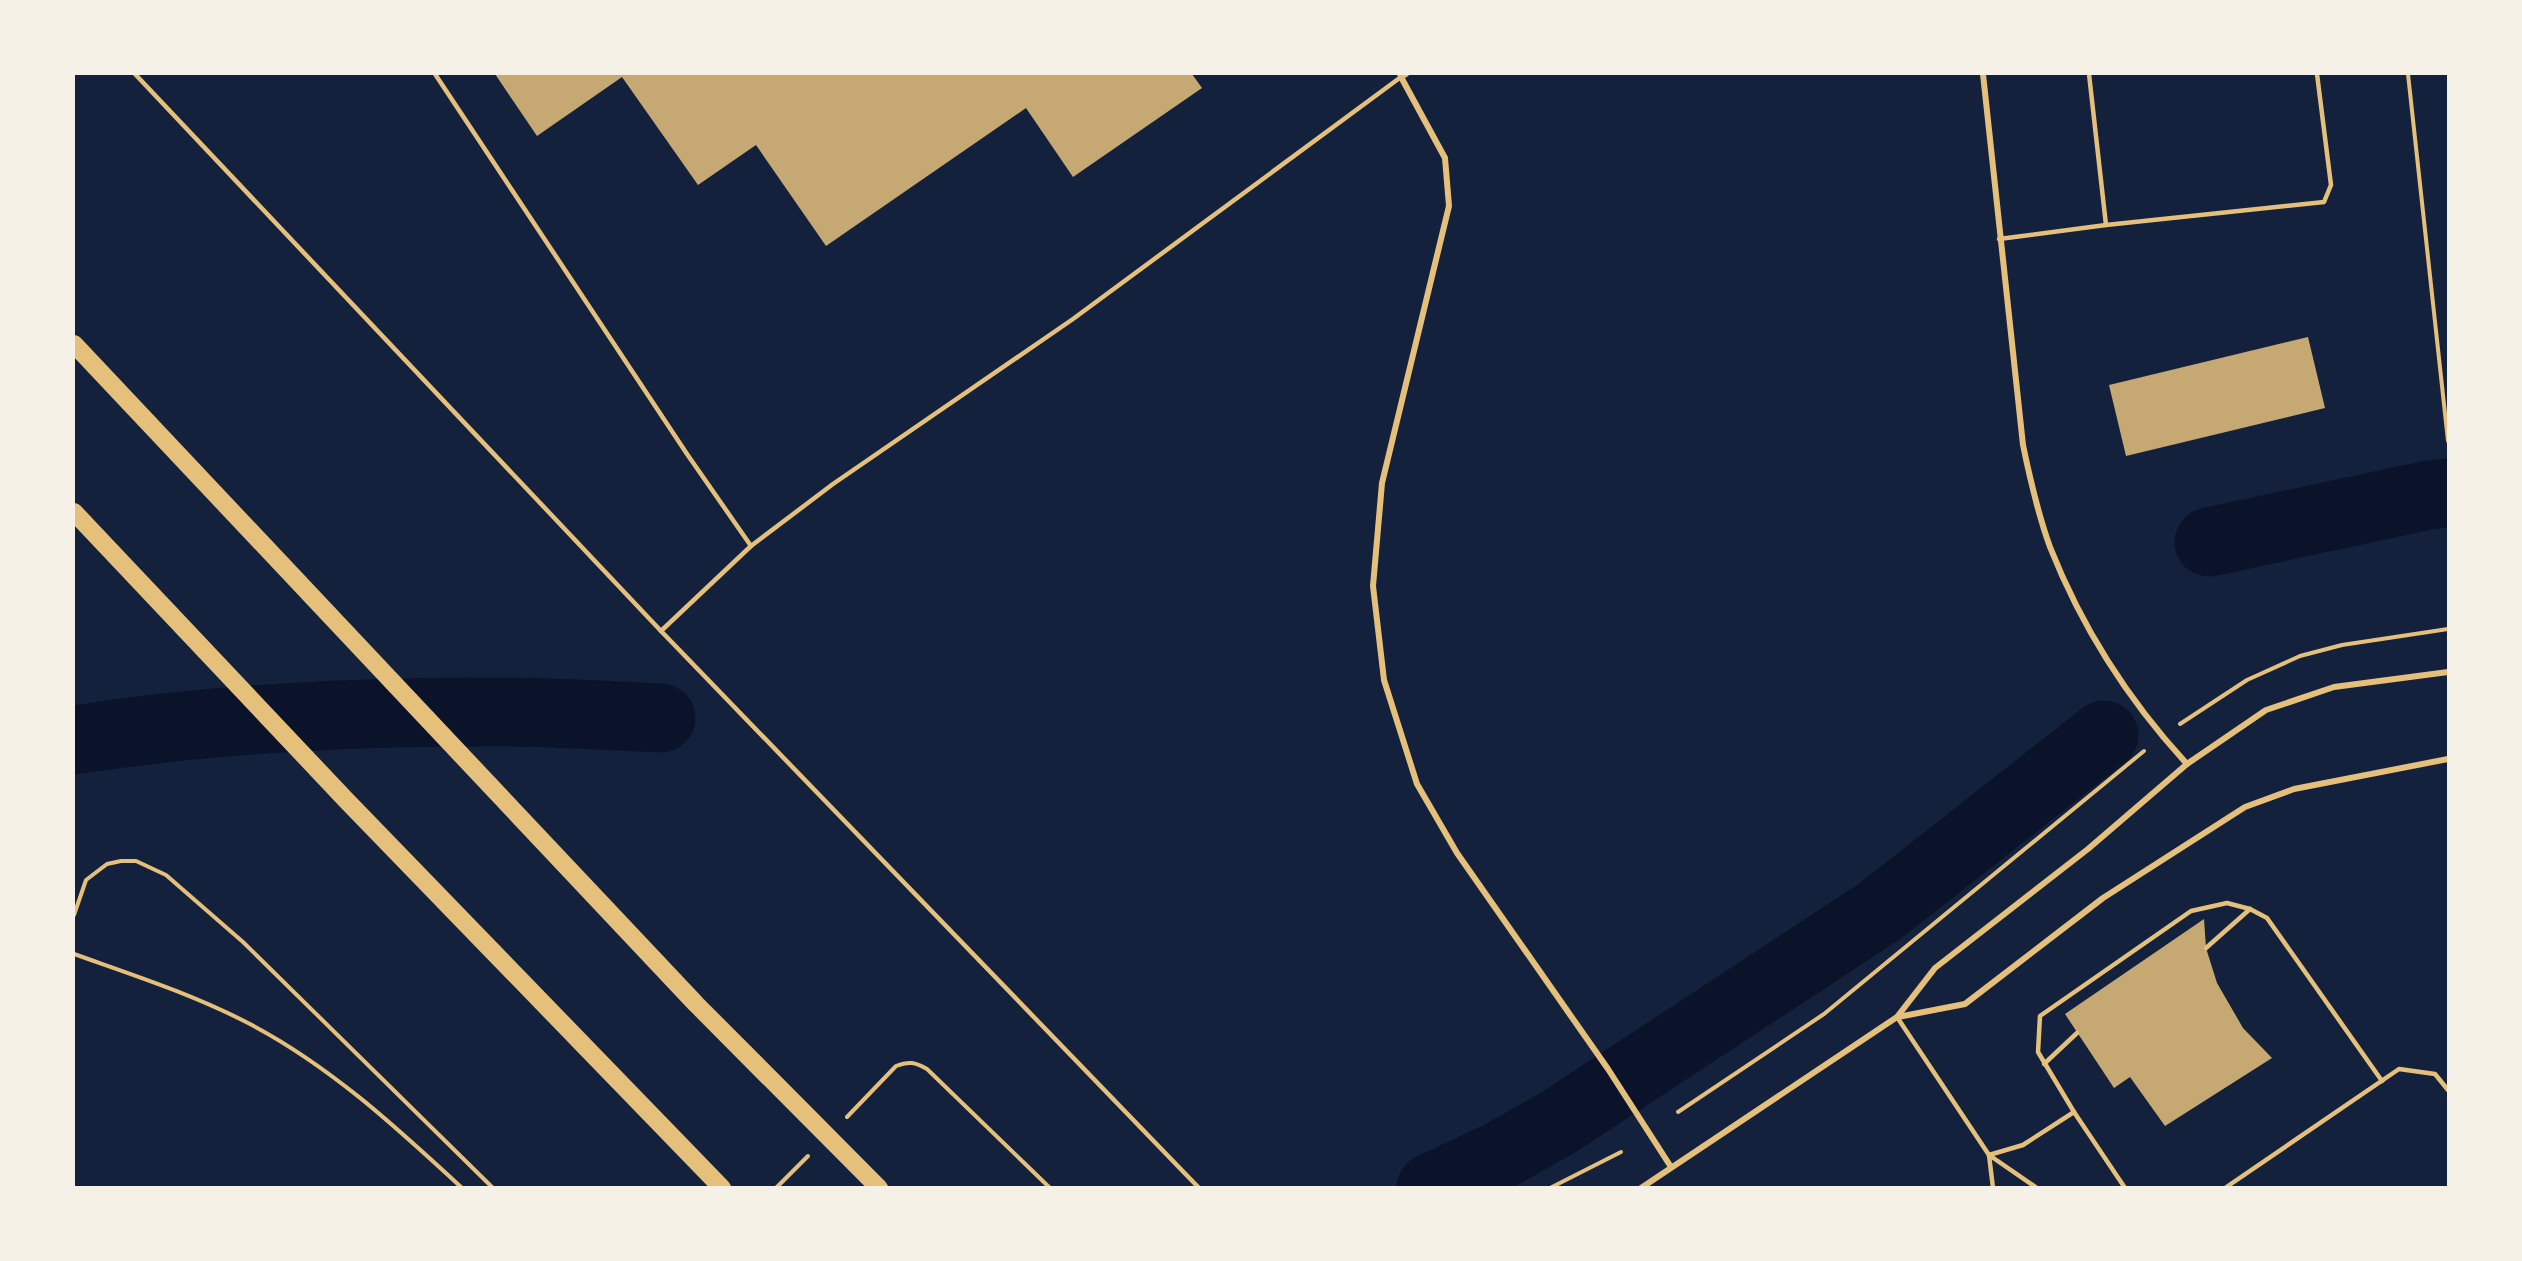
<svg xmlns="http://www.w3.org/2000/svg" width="2522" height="1261" viewBox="0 0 2522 1261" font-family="'PT Sans',sans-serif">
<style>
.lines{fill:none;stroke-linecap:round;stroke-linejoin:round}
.river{stroke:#0b132b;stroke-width:69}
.building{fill:#c6a872}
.path{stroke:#e5c07b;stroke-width:4}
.service{stroke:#e5c07b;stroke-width:4.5}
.minor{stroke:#e5c07b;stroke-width:6}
.motorway{stroke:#e5c07b;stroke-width:18}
</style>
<rect width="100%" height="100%" fill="#14213d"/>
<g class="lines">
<!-- river -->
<g class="river">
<path d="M2209,542L2429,495L2448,493"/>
<path d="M74,740C216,718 362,711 506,712C558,712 609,716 661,718"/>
<path d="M1431,1188L1501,1155L1559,1122L1880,911L2104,735"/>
</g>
</g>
<!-- building -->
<g class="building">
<path d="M495,74H1192L1202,88L1073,177L1026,108L826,246L756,145L698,185L622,77L537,136Z"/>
<path d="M2308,337L2325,408L2126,456L2109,385Z"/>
<path d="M2204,919L2206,948L2217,983L2243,1028L2272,1058L2165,1126L2130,1077L2114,1088L2065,1014Z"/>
</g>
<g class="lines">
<!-- path -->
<g class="path">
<path d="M2408,74L2448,441"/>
<path d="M2180,724L2247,680L2300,656L2342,645L2448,629"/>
<path d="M74,915L86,880L107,864L121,861H136L166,875L243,942L493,1188"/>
<path d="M74,954C133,975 192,994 248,1023C329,1065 396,1127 462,1188"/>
<path d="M1678,1112L1824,1014L2144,751"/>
<path d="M847,1117L896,1066C909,1061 915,1062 927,1069L1050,1188"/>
<path d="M776,1188L808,1156"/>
<path d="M1550,1188L1621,1152"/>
</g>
<!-- service -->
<g class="service">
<path d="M135,74L661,631L1199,1188"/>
<path d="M435,74L687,454L751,546"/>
<path d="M2089,74L2106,225L2324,202L2331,185L2317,74"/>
<path d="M1999,239L2106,225"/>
<path d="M661,631L751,546L833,484L1073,319L1401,77L1399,74"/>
<path d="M2206,948L2250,909"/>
<path d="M1897,1017L1989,1155L2023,1145L2074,1112L2125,1188"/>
<path d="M2044,1064L2077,1033"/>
<path d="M2074,1112L2038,1052L2040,1016L2191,911L2227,903L2250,909L2267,918L2382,1081"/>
<path d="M1989,1155L2037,1188"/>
<path d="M1989,1155L1993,1188"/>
<path d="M2225,1188L2399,1069L2435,1074L2448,1090"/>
</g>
<!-- minor -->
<g class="minor">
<path d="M1406,74L1401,77L1445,158L1449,206L1382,483L1373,586L1384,680L1417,784L1457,853L1608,1069L1671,1167"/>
<path d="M1983,74L2023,445C2030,479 2038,514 2050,547C2082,628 2129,701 2187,764"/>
<path d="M1898,1017L1965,1004L2103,898L2245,807L2294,789L2448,759"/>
<path d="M1641,1188L1897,1017L1935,968L2088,849L2187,764L2266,710L2334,687L2448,672"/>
</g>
<!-- motorway -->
<g class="motorway">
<path d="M74,344L696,1004L879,1188"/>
<path d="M74,512L346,800L722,1188"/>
</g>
</g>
<!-- border -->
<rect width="2522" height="1261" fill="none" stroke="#f6f1e7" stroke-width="150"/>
</svg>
